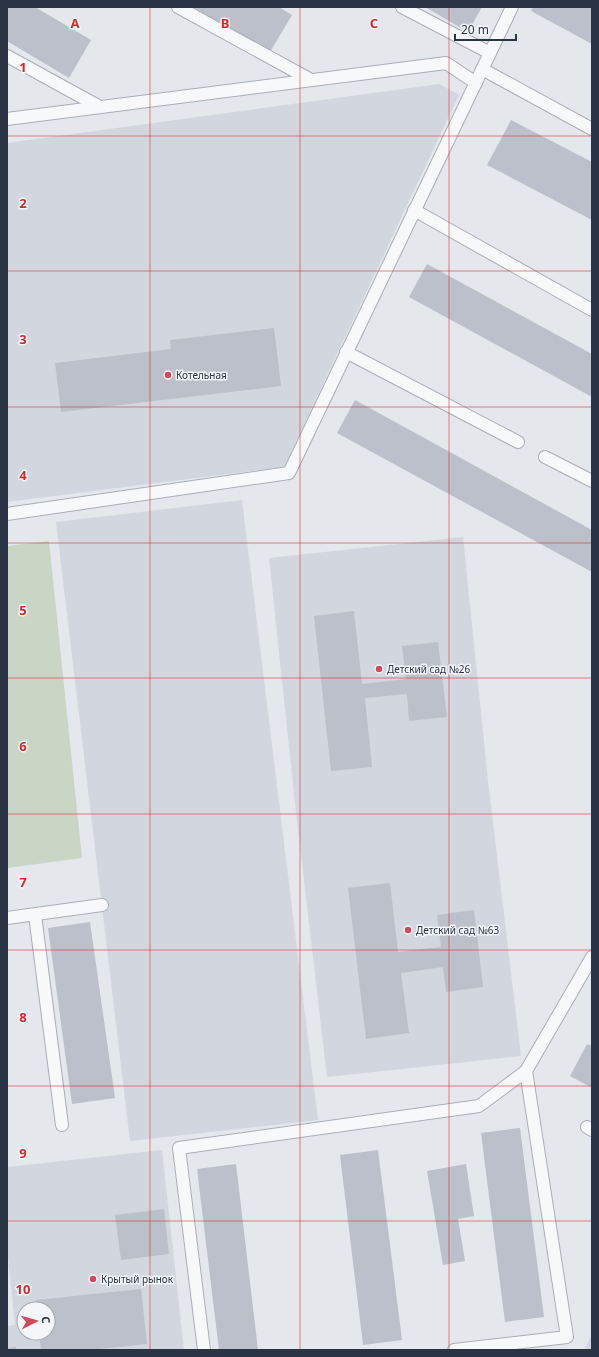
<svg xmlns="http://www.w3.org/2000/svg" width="599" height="1357" viewBox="0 0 599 1357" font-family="'Noto Sans',sans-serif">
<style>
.built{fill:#d2d6de;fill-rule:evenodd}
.green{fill:#c9d6c5}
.building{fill:#bbc0ca}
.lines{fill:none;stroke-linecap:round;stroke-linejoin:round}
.lane-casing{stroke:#a9aeb7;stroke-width:14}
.lane{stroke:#f7f8fa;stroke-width:12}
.grid{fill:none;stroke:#d62828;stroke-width:1;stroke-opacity:0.55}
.poi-dot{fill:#d1495b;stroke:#f4f6f9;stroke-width:1.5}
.labels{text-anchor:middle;stroke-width:3;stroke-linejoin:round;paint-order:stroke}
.poi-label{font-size:10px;fill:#2b3445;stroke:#f4f6f9;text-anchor:start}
.grid-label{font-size:13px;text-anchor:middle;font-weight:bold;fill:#d62828;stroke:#f4f6f9;stroke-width:3;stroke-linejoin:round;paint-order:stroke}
</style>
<rect width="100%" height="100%" fill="#e4e7ec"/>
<!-- built -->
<g class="built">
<path d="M439,84L459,95L284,467L7,502V143Z"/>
<path d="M242,500L318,1120L130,1141L56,522Z"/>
<path d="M463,537L488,781L521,1056L327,1077L295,803L269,558Z"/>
<path d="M162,1150L184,1350H7V1326L15,1325L7,1249V1167ZM24,1309H48V1333H24Z"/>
<path d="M592,1334V1350H584Z"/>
</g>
<!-- green -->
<path class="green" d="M49,541L82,858L7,868V546Z"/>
<!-- building -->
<g class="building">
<path d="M7,7H35L91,40L69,78L7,41Z"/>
<path d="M193,7H279L292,15L270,52Z"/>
<path d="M425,7H482L468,32Z"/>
<path d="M533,7H592V44L531,11Z"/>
<path d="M511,120L592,162V220L487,165Z"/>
<path d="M427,264L592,354V397L409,297Z"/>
<path d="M274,328L281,386L61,412L55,363L171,349L170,340Z"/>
<path d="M355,400L592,530V572L337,433Z"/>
<path d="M354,611L362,684L406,679L402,646L438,642L447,717L409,721L407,694L365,698L372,767L331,771L314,616Z"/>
<path d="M390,883L398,952L441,947L437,915L474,910L483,987L446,992L443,967L401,973L409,1033L366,1039L348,888Z"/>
<path d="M90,922L115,1098L72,1104L48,928Z"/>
<path d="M587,1044L592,1046V1088L570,1076Z"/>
<path d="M520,1128L544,1317L505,1322L481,1133Z"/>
<path d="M378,1150L402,1340L363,1345L340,1155Z"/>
<path d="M236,1164L258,1350H219L197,1169Z"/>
<path d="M466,1164L474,1216L458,1219L465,1261L443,1265L427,1171Z"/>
<path d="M164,1209L169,1254L121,1260L115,1215Z"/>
<path d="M141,1289L147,1344L90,1350H41L39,1333H48V1309H37L36,1300Z"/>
<path d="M16,1347V1350H7V1348Z"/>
</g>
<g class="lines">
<!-- lane casing -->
<g class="lane-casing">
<g id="lane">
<path d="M178,7L311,80"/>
<path d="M402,7L490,53"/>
<path d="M7,56L100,107"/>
<path d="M482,69L592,129"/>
<path d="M7,119L446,63L476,83"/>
<path d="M414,210L592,310"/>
<path d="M346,352L518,442"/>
<path d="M545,457L592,481"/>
<path d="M7,514L289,473L512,7"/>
<path d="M35,915L62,1125"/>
<path d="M7,918L102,905"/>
<path d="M587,1127L592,1130"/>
<path d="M204,1350L179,1148L479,1106L526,1071L592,957"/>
<path d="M454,1350L567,1337L526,1071"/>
</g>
</g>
<!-- lane -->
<use href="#lane" class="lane"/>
</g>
<!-- grid -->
<path class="grid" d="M150,7V1350M300,7V1350M449,7V1350M7,136H592M7,271H592M7,407H592M7,543H592M7,678H592M7,814H592M7,950H592M7,1086H592M7,1221H592"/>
<!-- markers -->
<g class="poi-dot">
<circle cx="168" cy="375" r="4"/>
<circle cx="379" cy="669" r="4"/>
<circle cx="408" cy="930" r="4"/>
<circle cx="93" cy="1279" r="4"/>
</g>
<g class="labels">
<!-- poi labels -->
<g class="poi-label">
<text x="176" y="379">Котельная</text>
<text x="387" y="673">Детский сад №26</text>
<text x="416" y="934">Детский сад №63</text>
<text x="101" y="1283">Крытый рынок</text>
</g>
</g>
<g class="grid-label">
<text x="75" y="28">A</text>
<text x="225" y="28">B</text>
<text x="374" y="28">C</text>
<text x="23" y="72">1</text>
<text x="23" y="208">2</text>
<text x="23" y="344">3</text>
<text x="23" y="480">4</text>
<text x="23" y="615">5</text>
<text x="23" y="751">6</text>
<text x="23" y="887">7</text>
<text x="23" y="1022">8</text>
<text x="23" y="1158">9</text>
<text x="23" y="1294">10</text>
</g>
<!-- border -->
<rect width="599" height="1357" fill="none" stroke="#2b3445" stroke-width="16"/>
<!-- north arrow -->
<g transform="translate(36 1321) rotate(84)"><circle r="19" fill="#f4f6f9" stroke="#a4a8b1"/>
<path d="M0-3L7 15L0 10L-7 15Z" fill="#d1495b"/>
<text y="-6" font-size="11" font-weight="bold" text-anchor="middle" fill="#2b3445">С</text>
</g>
<!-- scale -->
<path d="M455 34v6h61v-6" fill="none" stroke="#2b3445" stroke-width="2"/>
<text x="461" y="34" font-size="12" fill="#2b3445" stroke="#f4f6f9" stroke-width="3" paint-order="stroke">20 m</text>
</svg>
